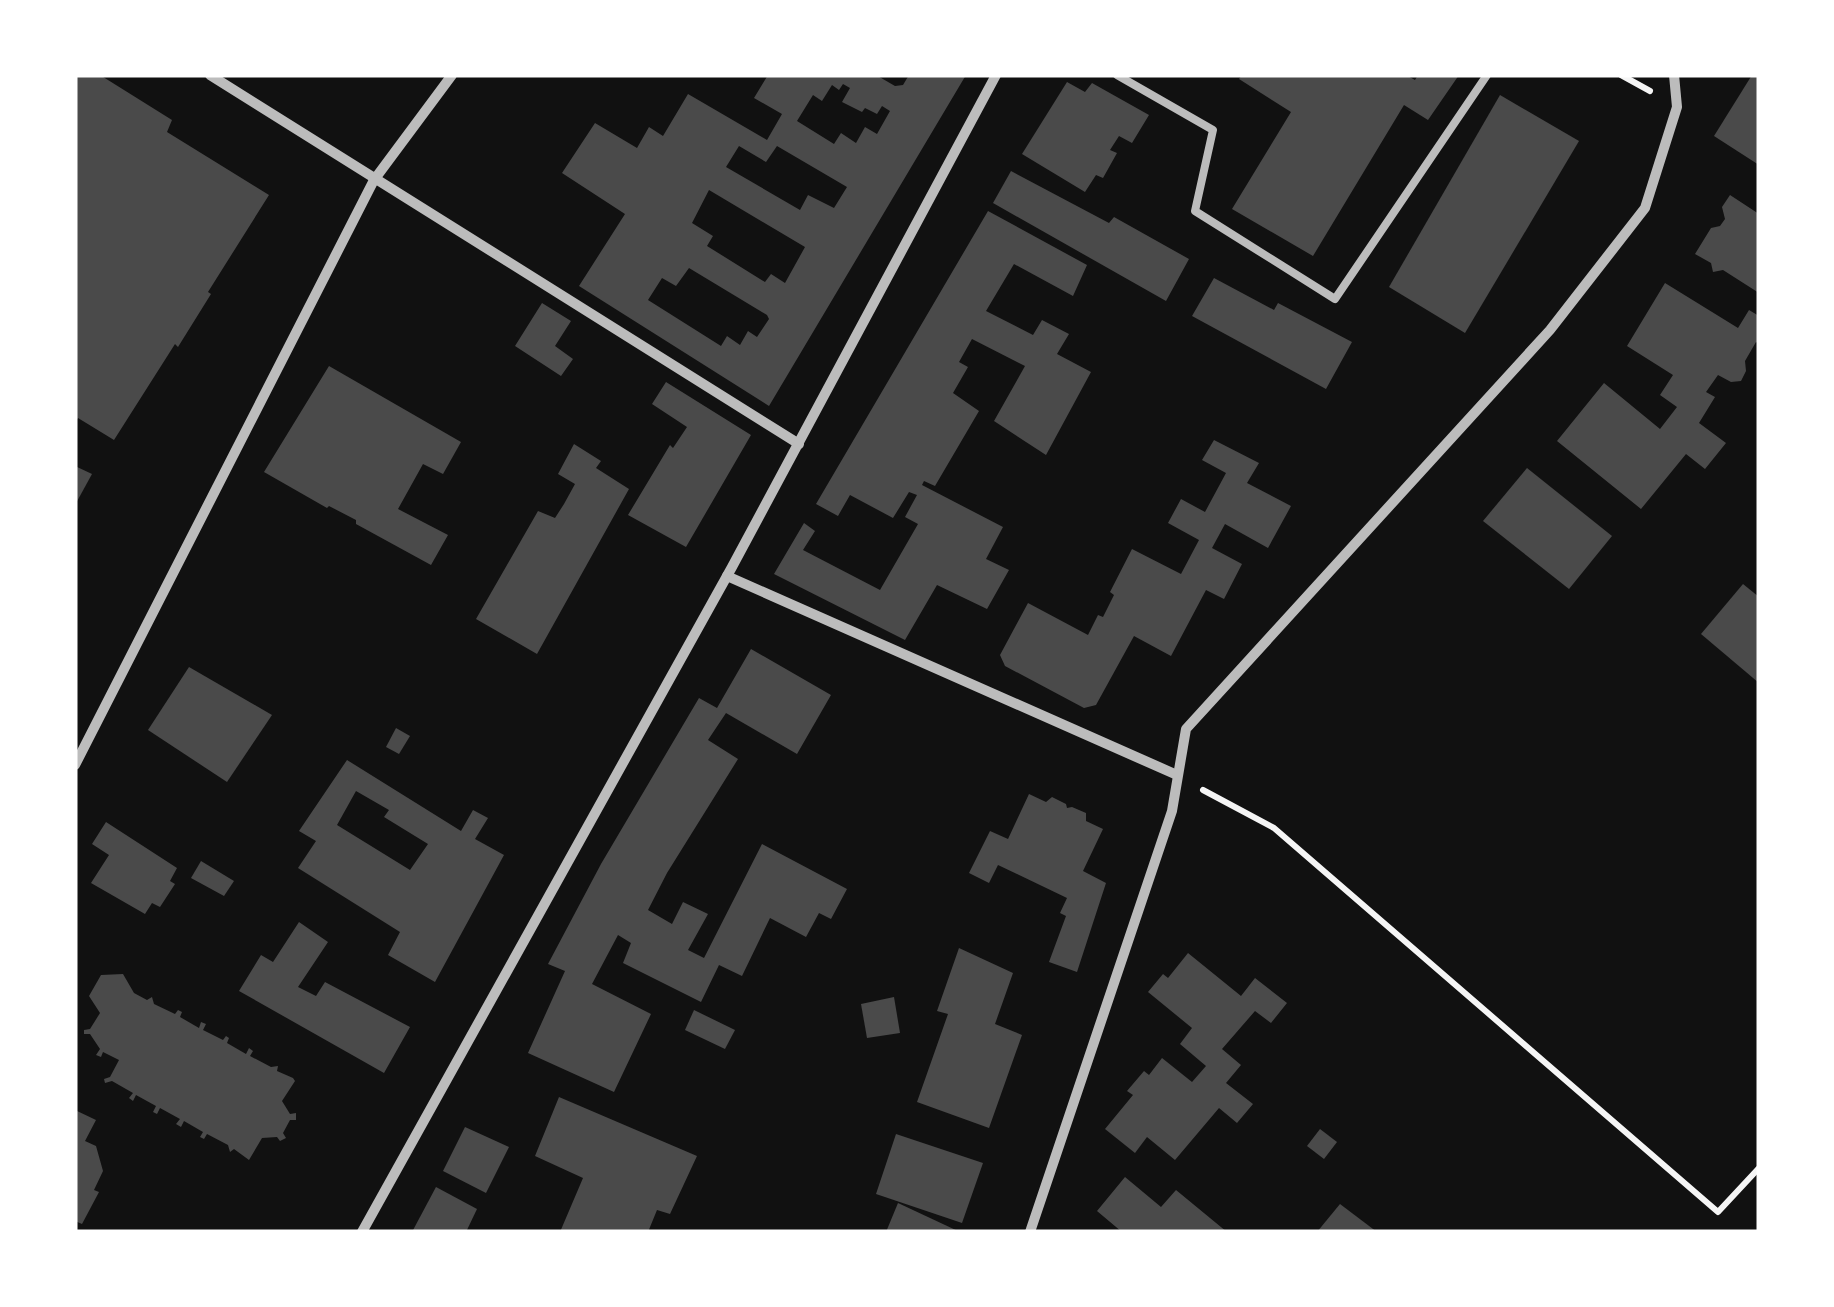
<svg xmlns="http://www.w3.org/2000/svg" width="1834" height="1307" viewBox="0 0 1834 1307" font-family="'Asap Condensed',sans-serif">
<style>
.building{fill:#4a4a4a;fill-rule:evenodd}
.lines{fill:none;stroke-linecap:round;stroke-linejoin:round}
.path{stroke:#f5f5f5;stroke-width:6}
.service{stroke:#bcbcbc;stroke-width:8}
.minor{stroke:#bcbcbc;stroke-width:10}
</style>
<rect width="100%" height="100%" fill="#111"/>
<!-- building -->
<g class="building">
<path d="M75,75H100L172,120L167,132L269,195L208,292L211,294L178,347L175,344L114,440L78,418L75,422Z"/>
<path d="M768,75H876L895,86L903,85L909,75H966L769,406L579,286L625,214L562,173L595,123L637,148L649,127L663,136L688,94L767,140L782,114L754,98ZM843,84L850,88L842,102L862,112L865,108L877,114L882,106L890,111L877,134L865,127L856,143L841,133L834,144L797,121L813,95L822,101L832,85L839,90ZM739,146L766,162L777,146L847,187L834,208L808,195L800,210L726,167ZM709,190L805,247L785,283L771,274L765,282L707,246L713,236L692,223ZM689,268L767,315L769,319L757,337L748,331L740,345L727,336L721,346L648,300L662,278L676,286Z"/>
<path d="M1242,75H1406L1415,80L1418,75H1459L1428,120L1404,105L1313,256L1232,209L1291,112L1239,79Z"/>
<path d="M1752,75H1759V165L1714,136Z"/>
<path d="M1067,82L1085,92L1092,83L1149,115L1132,143L1119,136L1110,150L1117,153L1103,178L1096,175L1085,192L1022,154Z"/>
<path d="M1500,95L1579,141L1465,333L1389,287Z"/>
<path d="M1011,171L1109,223L1114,217L1189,259L1166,301L993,203Z"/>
<path d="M1730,195L1759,214V293L1723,270L1713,272L1711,263L1695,254L1711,228L1720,226L1725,219L1722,207Z"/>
<path d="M988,211L1087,265L1073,296L1014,264L986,311L1033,335L1042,320L1069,334L1057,354L1091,372L1046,455L994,421L1025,366L972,339L959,362L968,367L953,393L979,411L935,486L924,481L922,485L1003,527L986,559L1009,570L987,609L937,585L905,640L774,574L804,523L815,531L803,550L880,590L918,524L905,517L917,495L909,492L893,518L850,495L838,516L816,504Z"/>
<path d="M1214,278L1274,310L1278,303L1352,342L1326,389L1192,316Z"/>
<path d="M1665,283L1738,328L1749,310L1759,316V344L1756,342L1745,361L1746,371L1741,381L1731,382L1718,375L1706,392L1715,397L1699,423L1726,443L1705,469L1686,454L1641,509L1557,441L1604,383L1660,429L1677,407L1660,395L1673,375L1627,346Z"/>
<path d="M542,303L571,321L555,346L573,359L561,376L515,346Z"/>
<path d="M329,366L461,442L443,474L423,464L398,509L448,535L431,565L356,524V520L329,506L327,508L264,472Z"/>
<path d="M666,382L751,435L686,547L628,515L670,445L673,448L687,427L652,404Z"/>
<path d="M1214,440L1259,463L1247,483L1291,506L1268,548L1225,524L1212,548L1242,564L1224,599L1206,590L1171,656L1134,636L1096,705L1084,708L1005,666L1000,655L1028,603L1088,635L1098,615L1103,617L1114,595L1110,592L1132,549L1181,574L1199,540L1168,523L1181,499L1205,512L1226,473L1202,460Z"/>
<path d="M574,444L601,461L596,468L629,489L537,654L476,619L538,511L555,518L564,504L575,484L558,474Z"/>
<path d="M75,466L92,474L75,505Z"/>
<path d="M1527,468L1612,536L1569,589L1483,521Z"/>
<path d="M1743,584L1759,597V683L1701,634Z"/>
<path d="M751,649L831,695L797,754L726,713L708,740L738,759L667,873L648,910L672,924L683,902L708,914L688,950L704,958L762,844L847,889L831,919L819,913L806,937L770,918L742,976L719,965L701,1002L623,963L631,943L618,935L592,984L651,1014L614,1092L528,1053L565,971L548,964L601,864L699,698L717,708Z"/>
<path d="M189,667L272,715L227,782L148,730Z"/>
<path d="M396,728L410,736L399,754L386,747Z"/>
<path d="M347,760L461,831L473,810L488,818L475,839L504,855L435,982L388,955L400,932L298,868L316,841L299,831ZM356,791L389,810L384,817L428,844L410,870L337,825Z"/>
<path d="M1029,794L1046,802L1052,797L1066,804L1067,808L1072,807L1086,813V821L1103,829L1083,871L1106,883L1077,972L1049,962L1066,916L1060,913L1067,898L998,865L989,883L969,873L990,831L1008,839Z"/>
<path d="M106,822L177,868L170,881L175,884L160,907L152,903L145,914L91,883L109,855L92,844Z"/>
<path d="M201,861L234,881L224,896L191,878Z"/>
<path d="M299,922L328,942L298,987L316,996L325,982L410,1027L384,1073L239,991L261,955L273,962Z"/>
<path d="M959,948L1013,973L995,1024L1022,1035L989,1128L917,1102L948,1014L937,1011Z"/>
<path d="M1188,953L1241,996L1255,978L1287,1003L1271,1023L1255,1011L1222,1049L1241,1065L1226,1083L1253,1104L1237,1123L1219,1108L1175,1160L1147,1137L1135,1153L1105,1129L1133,1095L1127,1091L1144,1071L1149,1075L1162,1058L1192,1082L1206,1066L1180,1044L1192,1028L1148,992L1163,974L1168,978Z"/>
<path d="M123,974L134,993L147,1000L152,997L154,1004L175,1014L178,1010L182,1012L180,1017L199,1028L201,1022L206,1024L203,1030L223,1040L226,1036L229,1038L227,1043L246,1054L249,1048L253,1051L250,1056L271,1067L278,1066L277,1071L293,1078L295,1081L282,1101L290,1114L296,1113V1120H290L283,1133L286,1138L280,1141L277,1137L262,1138L249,1160L234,1149L230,1152L228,1145L207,1134L204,1139L200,1137L203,1132L184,1121L181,1127L176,1124L180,1119L160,1108L157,1114L153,1112L156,1106L136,1095L133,1101L129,1098L133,1093L112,1081L105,1083L104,1079L110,1077L119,1060L103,1052L101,1057L96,1055L100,1049L90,1034H84V1030L90,1029L100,1013L89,996L101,975Z"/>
<path d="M894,997L900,1033L867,1038L861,1004Z"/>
<path d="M694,1010L735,1030L725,1049L685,1030Z"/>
<path d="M559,1097L697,1156L670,1214L657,1210L648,1232H560L583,1178L535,1156Z"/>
<path d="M75,1110L96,1120L85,1141L96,1146L103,1171L94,1190L99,1192L82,1224L75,1221Z"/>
<path d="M465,1127L509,1147L486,1193L443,1171Z"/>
<path d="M1320,1129L1337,1142L1324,1159L1307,1146Z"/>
<path d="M896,1134L983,1163L962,1223L876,1194Z"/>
<path d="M1125,1177L1161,1207L1176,1190L1227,1232H1122L1097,1211Z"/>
<path d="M436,1187L477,1209L466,1232H412Z"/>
<path d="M898,1203L960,1232H886Z"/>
<path d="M1340,1204L1377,1232H1317Z"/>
</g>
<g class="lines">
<!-- path -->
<g class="path">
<path d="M1621,75L1650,91"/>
<path d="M1203,790L1274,828L1718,1212L1759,1168"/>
</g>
<!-- service -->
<path class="service" d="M1117,75L1213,130L1195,211L1335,299L1487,75"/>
<!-- minor -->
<g class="minor">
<path d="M210,75L799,444"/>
<path d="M727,576L1177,775"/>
<path d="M75,765L374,180L452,75"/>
<path d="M362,1232L732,567L996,75"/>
<path d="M1030,1232L1172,811L1186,729L1550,330L1645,208L1677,107L1674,75"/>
</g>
</g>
<!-- border -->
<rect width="1834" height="1307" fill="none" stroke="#ffffff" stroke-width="155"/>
</svg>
